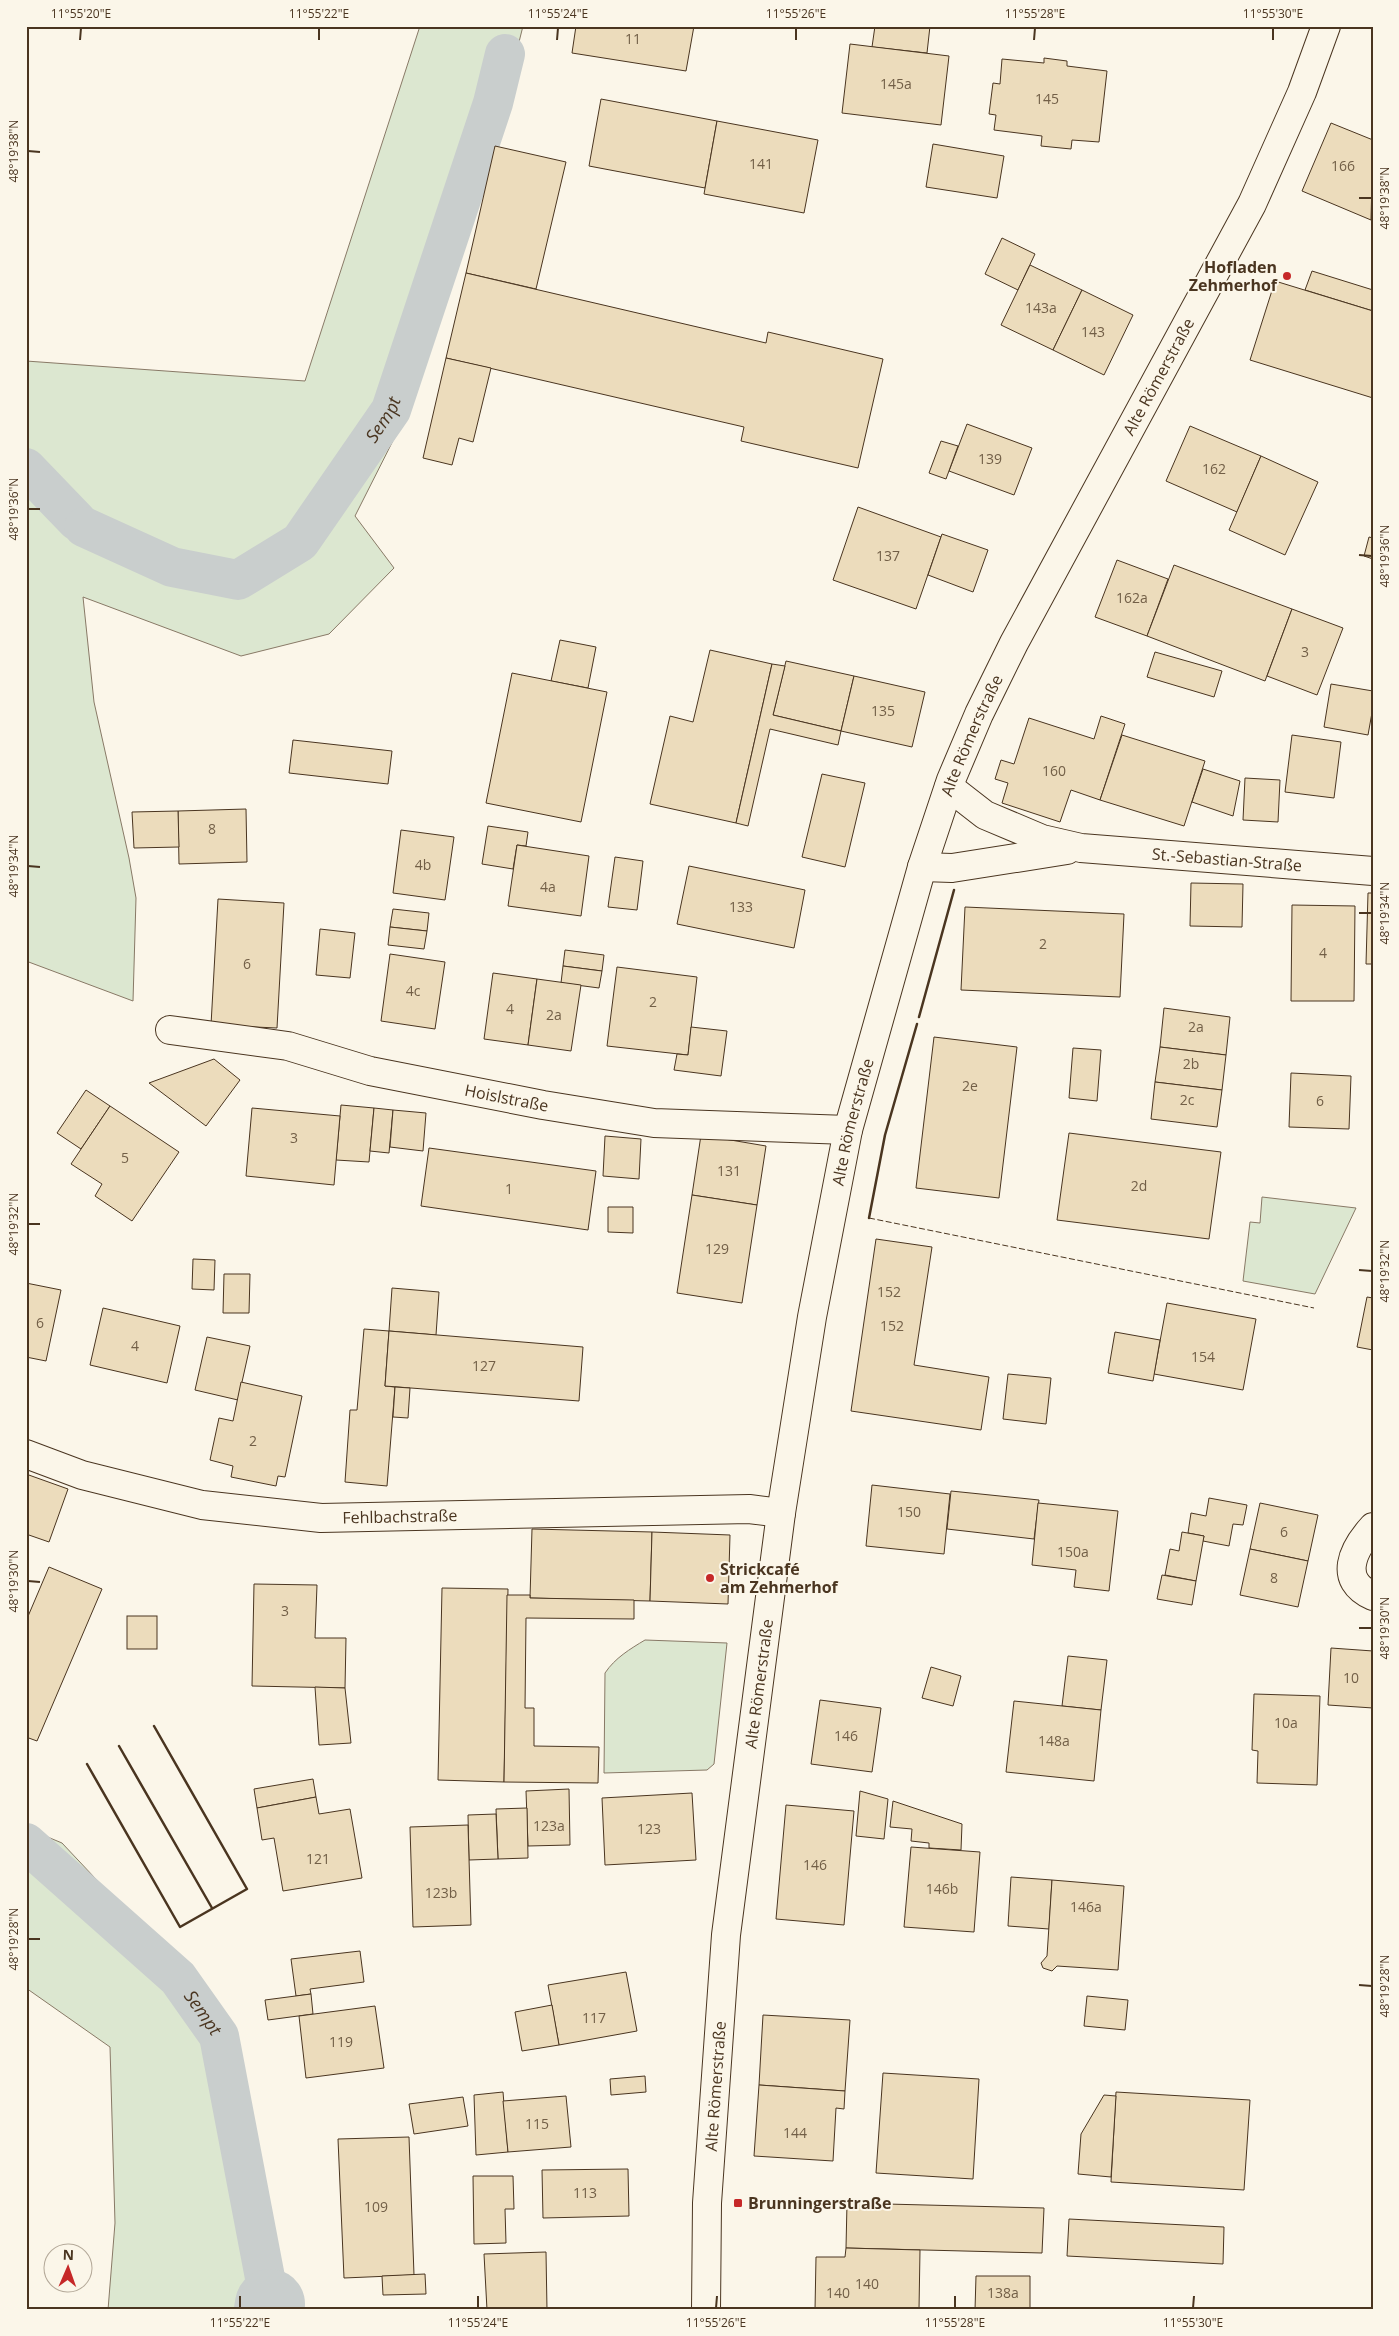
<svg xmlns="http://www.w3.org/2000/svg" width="1399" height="2336" viewBox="0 0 1399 2336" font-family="'Open Sans',sans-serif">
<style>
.green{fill:#dce7d0;stroke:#887966}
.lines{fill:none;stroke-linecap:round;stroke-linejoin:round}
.canal{stroke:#c9cecd;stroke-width:40}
.river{stroke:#c9cecd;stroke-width:70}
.building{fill:#ecdcbc;stroke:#4a3520}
.minor-casing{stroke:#4a3520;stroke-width:30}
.secondary-casing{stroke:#4a3520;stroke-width:30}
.minor{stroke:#fbf6e9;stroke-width:28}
.secondary{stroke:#fbf6e9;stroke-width:28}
.fence{stroke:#4a3520;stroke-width:1;stroke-dasharray:6 2.5;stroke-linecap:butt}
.wall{stroke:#4a3520;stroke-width:2.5}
.ticks{fill:none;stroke:#4a3520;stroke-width:2}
.poi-dot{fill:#c62828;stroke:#fbf6e9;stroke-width:2}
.labels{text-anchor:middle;stroke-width:4;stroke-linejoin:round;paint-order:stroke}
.number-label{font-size:14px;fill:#725f47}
.poi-label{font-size:16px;font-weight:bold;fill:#4a3520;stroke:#fbf6e9;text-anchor:start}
.street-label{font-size:16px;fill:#4a3520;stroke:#fbf6e9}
.water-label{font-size:18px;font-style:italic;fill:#4a3520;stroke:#fbf6e9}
.neatline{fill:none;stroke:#4a3520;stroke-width:2}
.ticks-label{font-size:12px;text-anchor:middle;fill:#4a3520}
</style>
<rect width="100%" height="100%" fill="#fbf6e9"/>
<!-- green -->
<g class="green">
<path d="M420,26H523L497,130L410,407L355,516L394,568L329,634L241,656L83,597L94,702L129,858L136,898L133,1001L26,961V361L305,381Z"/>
<path d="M1262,1197L1356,1208L1315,1294L1243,1281L1250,1222L1260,1223Z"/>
<path d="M645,1640L727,1643L714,1764L707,1770L604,1773L605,1673C615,1658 630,1649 645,1640Z"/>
<path d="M26,1828L62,1843L189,1978L284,2298L283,2310H108L115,2223L110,2047L26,1988Z"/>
</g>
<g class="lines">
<!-- canal -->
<g class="canal">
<path d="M26,468L77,521"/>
<path id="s1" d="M84,527L172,567L238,580L300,542L391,410L493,103L505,54"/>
<path id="s2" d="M26,1843L178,1978L219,2036L270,2304L268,2310"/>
</g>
<!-- river -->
<path class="river" d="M269,2310L270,2304"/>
</g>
<!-- building -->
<g class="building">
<path d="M576,26H694L686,71L572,53Z"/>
<path d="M875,26H930L927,53L872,47Z"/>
<path d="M850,44L949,56L941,125L842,113Z"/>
<path d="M1044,58L1067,61V66L1107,71L1099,142L1072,140L1071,149L1041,146L1042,136L994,130L996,115L989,114L993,83L1000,84L1002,59L1044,63Z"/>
<path d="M601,99L717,121L705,188L589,166Z"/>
<path d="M717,121L818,140L804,213L704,194Z"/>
<path d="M1331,123L1373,140L1371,220L1302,191Z"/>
<path d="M933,144L1004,156L997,198L926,187Z"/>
<path d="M495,146L566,162L536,289L466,273Z"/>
<path d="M1002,238L1035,254L1018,290L985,274Z"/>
<path d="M1030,265L1082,290L1053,350L1001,325Z"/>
<path d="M1312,271L1373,290V311L1305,290Z"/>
<path d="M466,273L766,343L768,332L883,359L858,468L741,441L744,427L446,358Z"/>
<path d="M1275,281L1373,311V398L1250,360Z"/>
<path d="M1082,290L1133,315L1104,375L1053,350Z"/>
<path d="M446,358L491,368L473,442L459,438L452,465L423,458Z"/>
<path d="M967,424L1032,448L1014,495L949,471Z"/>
<path d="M1190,426L1261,456L1237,512L1166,481Z"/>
<path d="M941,441L958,446L946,479L929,473Z"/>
<path d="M1261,456L1318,482L1285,555L1229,530Z"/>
<path d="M858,507L941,537L916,609L833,580Z"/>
<path d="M942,534L988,550L973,592L928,575Z"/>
<path d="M1369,537L1373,538V559L1364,556Z"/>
<path d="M1117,560L1168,579L1147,636L1095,617Z"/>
<path d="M1174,565L1292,609L1265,681L1147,636Z"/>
<path d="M1292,609L1343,628L1317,695L1267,676Z"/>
<path d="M560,640L596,647L588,688L551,681Z"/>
<path d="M710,650L772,664L736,823L650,804L670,716L693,722Z"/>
<path d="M1155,652L1222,671L1214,697L1147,677Z"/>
<path d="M786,661L854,676L841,731L773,715Z"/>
<path d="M772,664L785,666L773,715L841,731L838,745L770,729L748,826L736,823Z"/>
<path d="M512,673L607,692L581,822L486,803Z"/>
<path d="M854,676L925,692L912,747L841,731Z"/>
<path d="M1331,684L1373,691V707L1368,735L1324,727Z"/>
<path d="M1101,716L1125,724L1100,800L1071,790L1060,822L1002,803L1008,783L995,779L1001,760L1014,764L1029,718L1094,739Z"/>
<path d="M1122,735L1205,761L1184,826L1100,800Z"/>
<path d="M1292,735L1341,742L1334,798L1285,792Z"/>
<path d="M293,740L392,751L388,784L289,773Z"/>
<path d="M1203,769L1240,781L1233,816L1192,802Z"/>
<path d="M822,774L865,783L845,867L802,857Z"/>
<path d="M1245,778L1280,780L1278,822L1243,820Z"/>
<path d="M246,809L247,862L179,864L178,811Z"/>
<path d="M178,811L179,847L134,848L132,812Z"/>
<path d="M488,826L528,832L526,846L517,845L513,869L482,864Z"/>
<path d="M401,830L454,837L445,900L393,893Z"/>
<path d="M517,845L589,856L581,916L508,906Z"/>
<path d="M615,857L643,861L637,910L608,907Z"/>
<path d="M689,866L805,890L794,948L677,924Z"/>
<path d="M1191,883L1243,884L1242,927L1190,926Z"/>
<path d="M1368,893H1373V964H1366Z"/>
<path d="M218,899L284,903L277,1028L211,1025Z"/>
<path d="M1292,905L1355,906L1354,1001H1291Z"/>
<path d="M965,907L1124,914L1120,997L961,990Z"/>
<path d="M393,909L429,913L427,931L390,927Z"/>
<path d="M390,927L427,931L424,949L388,945Z"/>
<path d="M320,929L355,933L350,978L316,975Z"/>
<path d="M565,950L604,955L602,971L563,966Z"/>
<path d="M390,954L445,962L435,1029L381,1021Z"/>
<path d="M563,966L602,971L599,988L561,983Z"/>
<path d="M617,967L697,977L688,1055L607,1046Z"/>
<path d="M493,973L537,979L528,1045L484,1039Z"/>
<path d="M537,979L581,985L571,1051L528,1045Z"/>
<path d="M1164,1008L1230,1017L1226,1055L1160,1047Z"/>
<path d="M691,1027L727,1031L721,1076L674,1070L677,1054L688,1055Z"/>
<path d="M934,1037L1017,1047L999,1198L916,1188Z"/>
<path d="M1160,1047L1226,1055L1222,1090L1155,1082Z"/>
<path d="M1073,1048L1101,1050L1097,1101L1069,1098Z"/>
<path d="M214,1059L240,1080L206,1126L149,1083Z"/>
<path d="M1291,1073L1351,1076L1349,1129L1289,1127Z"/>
<path d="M1155,1082L1222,1090L1217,1127L1151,1119Z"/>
<path d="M86,1090L110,1106L81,1149L57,1133Z"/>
<path d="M341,1105L374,1108L369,1162L336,1160Z"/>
<path d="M110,1106L179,1152L132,1221L95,1196L102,1184L71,1164Z"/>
<path d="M252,1108L340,1116L334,1185L246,1176Z"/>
<path d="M374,1108L393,1110L389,1153L370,1151Z"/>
<path d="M393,1110L426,1113L423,1151L390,1147Z"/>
<path d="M1069,1133L1221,1152L1209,1239L1057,1220Z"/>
<path d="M701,1135L766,1146L757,1205L692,1195Z"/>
<path d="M605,1136L641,1139L639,1179L603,1176Z"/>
<path d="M429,1148L596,1171L588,1230L421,1206Z"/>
<path d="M692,1195L757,1205L742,1303L677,1293Z"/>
<path d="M608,1207H633V1233L608,1232Z"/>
<path d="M876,1239L932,1247L914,1365L989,1377L981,1430L851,1411Z"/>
<path d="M193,1259L215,1260L214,1290L192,1289Z"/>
<path d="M224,1274H250L249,1313H223Z"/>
<path d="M26,1283L61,1290L46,1361L26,1357Z"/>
<path d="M392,1288L439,1292L436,1335L389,1331Z"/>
<path d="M1367,1297L1373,1298V1350L1357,1347Z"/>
<path d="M1167,1303L1256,1319L1243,1390L1154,1374Z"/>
<path d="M103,1308L180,1326L167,1383L90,1365Z"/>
<path d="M364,1329L389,1331L385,1386L395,1387L387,1486L345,1482L350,1410H357Z"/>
<path d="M389,1331L583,1347L579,1401L385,1386Z"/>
<path d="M1115,1332L1160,1340L1153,1381L1108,1373Z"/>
<path d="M207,1337L250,1346L238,1400L195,1390Z"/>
<path d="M1008,1374L1051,1378L1046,1424L1003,1419Z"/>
<path d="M241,1382L302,1396L285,1477L278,1476L276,1486L231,1477L233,1466L210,1460L219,1418L233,1421Z"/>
<path d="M395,1387L410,1388L408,1418L393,1417Z"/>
<path d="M26,1474L68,1489L49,1542L26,1534Z"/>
<path d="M872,1485L950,1494L944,1554L866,1546Z"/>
<path d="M951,1491L1039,1500L1034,1539L947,1529Z"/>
<path d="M1209,1498L1247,1505L1243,1525L1233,1524L1229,1546L1203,1541L1204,1536L1188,1533L1191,1513L1206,1516Z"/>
<path d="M1038,1503L1118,1511L1109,1591L1074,1587L1076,1570L1032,1565Z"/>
<path d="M1260,1503L1318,1515L1308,1561L1250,1549Z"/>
<path d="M532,1529L652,1532L650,1601L530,1598Z"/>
<path d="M652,1532L730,1535L728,1604L650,1601Z"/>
<path d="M1182,1532L1204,1536L1196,1581L1165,1575L1170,1549L1179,1551Z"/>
<path d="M1250,1549L1308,1561L1298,1607L1240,1595Z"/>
<path d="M49,1567L102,1589L37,1741L26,1737V1621Z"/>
<path d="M1162,1575L1196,1581L1192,1605L1157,1599Z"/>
<path d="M254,1584L317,1585L315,1638H346L345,1688L252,1686Z"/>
<path d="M442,1588L508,1589L504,1782L438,1780Z"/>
<path d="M507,1595H530V1598L634,1600V1619L526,1618L525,1708H534V1746L599,1747L598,1783L504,1782Z"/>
<rect x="127" y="1616" width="30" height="33"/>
<path d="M1331,1648L1373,1651V1708L1328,1705Z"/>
<path d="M1068,1656L1107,1660L1101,1710L1062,1706Z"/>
<path d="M931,1667L961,1676L953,1706L922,1698Z"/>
<path d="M315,1687L345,1688L351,1743L319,1745Z"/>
<path d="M1254,1694L1320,1696L1317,1785L1257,1783L1258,1751L1252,1750Z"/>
<path d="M820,1700L881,1708L872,1772L811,1764Z"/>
<path d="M1014,1701L1101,1710L1094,1781L1006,1772Z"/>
<path d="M313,1779L316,1797L257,1808L254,1789Z"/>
<path d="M569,1789L570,1845L528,1846L526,1791Z"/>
<path d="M860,1791L888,1799L884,1839L856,1836Z"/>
<path d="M692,1793L696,1860L605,1865L602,1798Z"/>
<path d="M316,1797L319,1814L350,1809L362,1878L283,1891L274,1838L262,1840L257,1808Z"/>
<path d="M893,1801L962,1824L961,1850L929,1848V1843L911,1841L912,1829L890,1827Z"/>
<path d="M786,1805L854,1811L844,1925L776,1919Z"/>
<path d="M527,1808L528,1858L498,1859L496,1809Z"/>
<path d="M496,1814L498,1859L469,1860L468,1815Z"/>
<path d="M468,1825L471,1925L413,1927L410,1827Z"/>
<path d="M911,1847L980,1852L974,1932L904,1927Z"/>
<path d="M1011,1877L1052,1880L1049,1929L1008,1926Z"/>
<path d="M1052,1880L1124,1886L1118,1970L1057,1966L1052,1971L1043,1968L1041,1963L1047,1956Z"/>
<path d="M360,1951L364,1982L310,1989L311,1994L296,1996L291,1959Z"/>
<path d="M626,1972L637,2031L559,2045L548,1985Z"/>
<path d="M311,1994L313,2014L268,2020L265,2000Z"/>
<path d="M1087,1996L1128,2000L1125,2030L1084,2026Z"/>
<path d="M552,2005L559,2045L522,2051L515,2012Z"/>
<path d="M375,2006L384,2068L306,2078L299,2016Z"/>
<path d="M763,2015L850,2020L845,2091L759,2085Z"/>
<path d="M883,2073L979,2079L973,2179L876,2173Z"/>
<path d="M645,2076L646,2092L611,2095L610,2079Z"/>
<path d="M759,2085L845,2091L844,2109L836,2108L833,2161L754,2156Z"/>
<path d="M503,2092L508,2152L476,2155L474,2095Z"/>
<path d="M1116,2092L1250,2100L1244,2190L1111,2182Z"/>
<path d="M1104,2095L1116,2096L1111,2177L1078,2174L1081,2134Z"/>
<path d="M566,2096L571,2147L508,2152L503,2101Z"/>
<path d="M463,2097L468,2126L414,2134L409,2104Z"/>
<path d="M409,2137L414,2275L344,2278L338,2139Z"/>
<path d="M628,2169L629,2216L543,2218L542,2170Z"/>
<path d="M473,2176H513L514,2209H505L506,2243L474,2244Z"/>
<path d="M847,2203L1044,2208L1042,2253L846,2248Z"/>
<path d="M1069,2219L1224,2227L1223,2264L1067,2256Z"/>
<path d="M846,2248L920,2250L919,2310H815L816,2257H845Z"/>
<path d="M546,2252L547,2310H487L484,2254Z"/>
<path d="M425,2274L426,2294L383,2295L382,2276Z"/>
<path d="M976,2276H1030V2310H975Z"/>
</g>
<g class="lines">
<!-- minor casing -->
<g class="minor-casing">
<g id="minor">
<path id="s3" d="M949,787L985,815L1042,839L1081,848L1373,871"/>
<path d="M922,867L952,868L1067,850"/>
<path id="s4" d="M170,1030L288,1046L370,1071L543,1105L654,1123L848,1130"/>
<path id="s5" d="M26,1454L82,1475L202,1505L321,1518L749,1509L781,1513"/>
<path d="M1373,1527C1353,1549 1337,1580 1373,1596"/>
</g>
</g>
<!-- secondary casing -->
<g class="secondary-casing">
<g id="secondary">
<path id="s6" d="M706,2310L707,2203L726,1935L781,1513L812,1317L848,1130L922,867L951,780L979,714L1014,643L1252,204L1302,92L1326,26"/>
</g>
</g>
<!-- minor -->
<use href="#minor" class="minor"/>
<!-- secondary -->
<use href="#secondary" class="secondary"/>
<!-- fence -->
<path class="fence" d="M869,1218L1314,1308"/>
<!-- wall -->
<g class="wall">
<path d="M919,1017L954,890"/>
<path d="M869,1218L885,1135L917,1024"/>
<path d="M119,1746L212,1908"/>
<path d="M87,1764L180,1927L247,1889L154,1726"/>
</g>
</g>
<!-- ticks -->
<path class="ticks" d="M80,40L81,28M319,40V28M557,40L558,28M796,40V28M1034,40L1035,28M1273,40V28M28,151L40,152M1359,198H1372M28,509H40M1359,555L1372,556M28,866L40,867M1359,913H1372M28,1224H40M1359,1270L1372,1271M28,1581L40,1582M1359,1628H1372M28,1939H40M1359,1985L1372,1986M240,2308V2296M478,2308V2296M716,2308L717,2296M955,2308V2296M1193,2308L1194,2296"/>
<!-- markers -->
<g class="poi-dot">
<circle cx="1287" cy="276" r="5"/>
<circle cx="710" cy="1578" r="5"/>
<rect x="733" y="2198" width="10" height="10" rx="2.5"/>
</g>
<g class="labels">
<!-- number labels -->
<g class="number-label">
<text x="633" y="44">11</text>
<text x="896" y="89">145a</text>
<text x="1047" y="104">145</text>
<text x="761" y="169">141</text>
<text x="1343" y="171">166</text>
<text x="1041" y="313">143a</text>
<text x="1093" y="337">143</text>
<text x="990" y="464">139</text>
<text x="1214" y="474">162</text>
<text x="888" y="561">137</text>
<text x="1132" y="603">162a</text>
<text x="1305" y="657">3</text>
<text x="883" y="716">135</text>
<text x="1054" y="776">160</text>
<text x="212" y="834">8</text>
<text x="423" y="870">4b</text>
<text x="548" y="892">4a</text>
<text x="741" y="912">133</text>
<text x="1043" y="949">2</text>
<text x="1323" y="958">4</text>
<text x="247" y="969">6</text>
<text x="413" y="996">4c</text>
<text x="653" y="1007">2</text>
<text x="510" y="1014">4</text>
<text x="554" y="1020">2a</text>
<text x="1196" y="1032">2a</text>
<text x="1191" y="1069">2b</text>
<text x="970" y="1091">2e</text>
<text x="1187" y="1105">2c</text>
<text x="1320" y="1106">6</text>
<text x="294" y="1143">3</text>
<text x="125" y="1163">5</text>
<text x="729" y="1176">131</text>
<text x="1139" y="1191">2d</text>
<text x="509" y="1194">1</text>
<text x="717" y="1254">129</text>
<text x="889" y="1297">152</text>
<text x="40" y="1328">6</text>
<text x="892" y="1331">152</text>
<text x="135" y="1351">4</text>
<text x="1203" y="1362">154</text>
<text x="484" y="1371">127</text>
<text x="253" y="1446">2</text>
<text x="909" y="1517">150</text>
<text x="1284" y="1537">6</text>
<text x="1073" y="1557">150a</text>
<text x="1274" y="1583">8</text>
<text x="285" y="1616">3</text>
<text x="1351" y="1683">10</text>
<text x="1286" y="1728">10a</text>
<text x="846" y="1741">146</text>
<text x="1054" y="1746">148a</text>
<text x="549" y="1831">123a</text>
<text x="649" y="1834">123</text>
<text x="318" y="1864">121</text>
<text x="815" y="1870">146</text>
<text x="942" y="1894">146b</text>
<text x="441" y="1898">123b</text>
<text x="1086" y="1912">146a</text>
<text x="594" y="2023">117</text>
<text x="341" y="2047">119</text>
<text x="537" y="2129">115</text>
<text x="795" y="2138">144</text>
<text x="585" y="2198">113</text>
<text x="376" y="2212">109</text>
<text x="867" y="2289">140</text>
<text x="838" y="2298">140</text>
<text x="1003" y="2298">138a</text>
</g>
<!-- poi labels -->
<g class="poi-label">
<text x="1277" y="273" text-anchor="end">Hofladen<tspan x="1277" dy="18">Zehmerhof</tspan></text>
<text x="720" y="1575">Strickcafé<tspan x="720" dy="18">am Zehmerhof</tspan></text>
<text x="748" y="2209">Brunningerstraße</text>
</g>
<!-- street labels -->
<g class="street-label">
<text dy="6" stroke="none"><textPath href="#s6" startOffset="2009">Alte Römerstraße</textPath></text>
<text dy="6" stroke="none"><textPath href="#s6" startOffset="1604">Alte Römerstraße</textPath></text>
<text dy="6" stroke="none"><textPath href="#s3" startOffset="294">St.-Sebastian-Straße</textPath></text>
<text dy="6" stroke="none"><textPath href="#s4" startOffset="344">Hoislstraße</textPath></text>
<text dy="6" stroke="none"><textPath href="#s6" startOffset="1199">Alte Römerstraße</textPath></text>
<text dy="6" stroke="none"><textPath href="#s5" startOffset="382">Fehlbachstraße</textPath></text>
<text dy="6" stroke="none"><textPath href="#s6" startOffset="629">Alte Römerstraße</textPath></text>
<text dy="6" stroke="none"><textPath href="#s6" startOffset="224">Alte Römerstraße</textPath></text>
</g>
<!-- water labels -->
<g class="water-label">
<text dy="6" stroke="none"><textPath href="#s1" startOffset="385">Sempt</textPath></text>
<text dy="6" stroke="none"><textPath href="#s2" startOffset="246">Sempt</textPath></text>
</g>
</g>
<!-- border -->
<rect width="1399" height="2336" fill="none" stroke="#fbf6e9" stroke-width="55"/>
<!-- north arrow -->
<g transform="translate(68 2268) rotate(2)"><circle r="24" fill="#fbf6e9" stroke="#b4a999"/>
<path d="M0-4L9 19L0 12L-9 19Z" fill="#c62828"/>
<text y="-8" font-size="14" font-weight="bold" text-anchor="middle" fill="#4a3520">N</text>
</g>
<rect x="28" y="28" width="1344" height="2280" class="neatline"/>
<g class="ticks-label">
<text x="81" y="18">11°55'20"E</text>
<text x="319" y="18">11°55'22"E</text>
<text x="558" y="18">11°55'24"E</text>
<text x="796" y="18">11°55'26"E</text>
<text x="1035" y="18">11°55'28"E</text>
<text x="1273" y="18">11°55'30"E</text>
<text transform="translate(14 151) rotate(-90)" y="4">48°19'38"N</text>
<text transform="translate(1385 198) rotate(-90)" y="4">48°19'38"N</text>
<text transform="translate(14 509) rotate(-90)" y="4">48°19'36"N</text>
<text transform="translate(1385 556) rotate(-90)" y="4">48°19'36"N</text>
<text transform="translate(14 866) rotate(-90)" y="4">48°19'34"N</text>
<text transform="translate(1385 913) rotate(-90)" y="4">48°19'34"N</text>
<text transform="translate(14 1224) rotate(-90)" y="4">48°19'32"N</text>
<text transform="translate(1385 1271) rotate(-90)" y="4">48°19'32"N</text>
<text transform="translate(14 1581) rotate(-90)" y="4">48°19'30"N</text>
<text transform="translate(1385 1628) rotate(-90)" y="4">48°19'30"N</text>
<text transform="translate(14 1939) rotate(-90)" y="4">48°19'28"N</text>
<text transform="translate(1385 1986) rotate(-90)" y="4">48°19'28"N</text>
<text x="240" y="2327">11°55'22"E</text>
<text x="478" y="2327">11°55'24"E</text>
<text x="716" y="2327">11°55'26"E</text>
<text x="955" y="2327">11°55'28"E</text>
<text x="1193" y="2327">11°55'30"E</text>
</g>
</svg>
